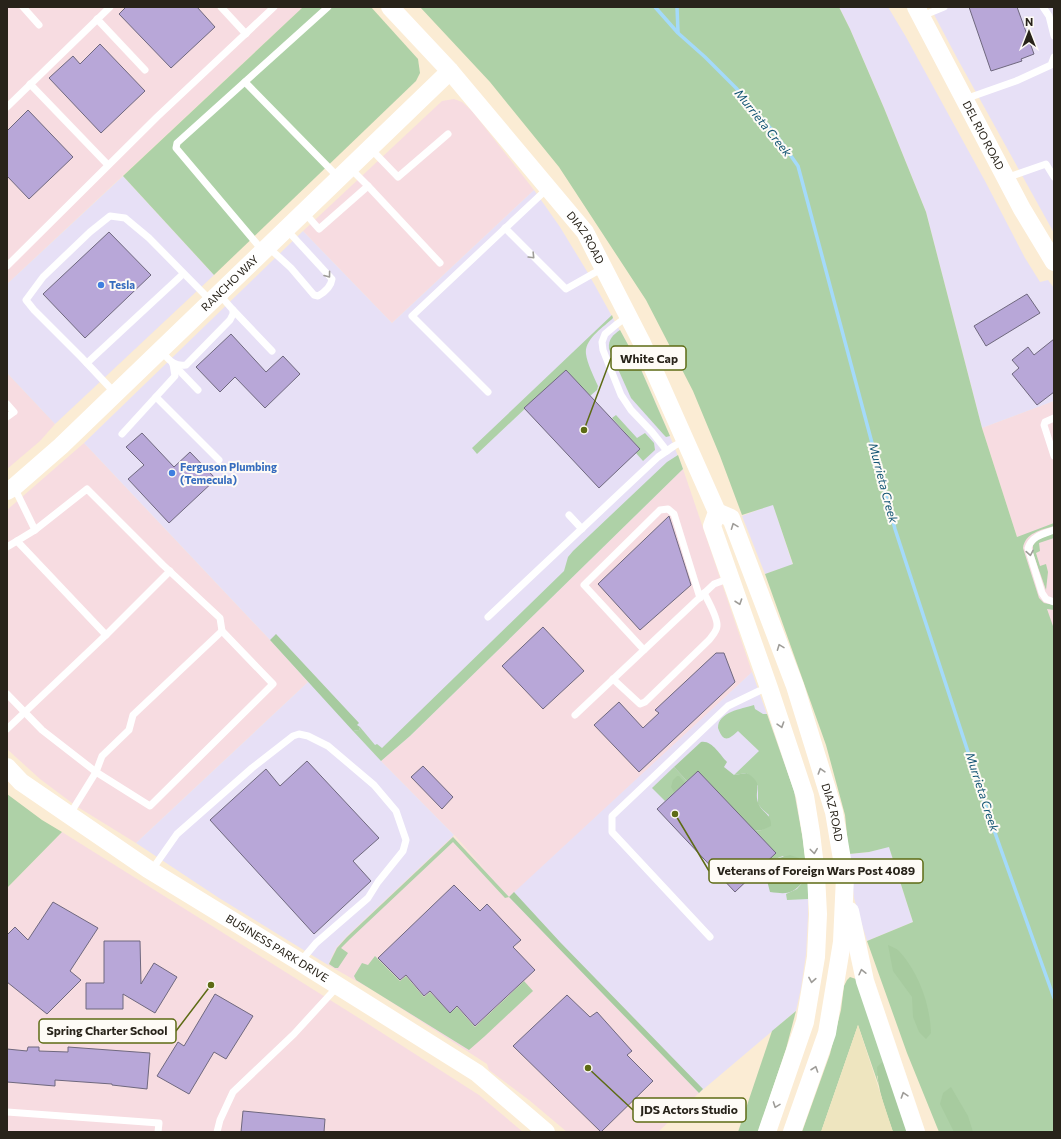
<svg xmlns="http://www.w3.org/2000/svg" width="1061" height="1139" viewBox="0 0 1061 1139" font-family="Commissioner,sans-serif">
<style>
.commercial{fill:#f7dce1}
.industrial{fill:#e7e0f6}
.green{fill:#aed1a7}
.forest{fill:#a7cb9f}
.sand{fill:#eee5bf}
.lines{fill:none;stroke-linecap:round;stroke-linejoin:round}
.stream{stroke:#a4dafa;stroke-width:3.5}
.building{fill:#b8a7d8;stroke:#6f687e}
.lane{stroke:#fff;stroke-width:7}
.secondary{stroke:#fff;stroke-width:18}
.oneway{stroke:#9e9c98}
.shop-dot{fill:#3f7fe0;stroke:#fefbf6;stroke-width:1.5}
.labels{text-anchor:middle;stroke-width:4;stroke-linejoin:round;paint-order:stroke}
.street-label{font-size:11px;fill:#28231a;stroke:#fefbf6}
.shop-label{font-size:11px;font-weight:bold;fill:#366cbe;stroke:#fefbf6;text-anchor:start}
.water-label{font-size:12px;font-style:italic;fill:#155675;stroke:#fefbf6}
.leader{fill:none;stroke:#5d6b14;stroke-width:1.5}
.callout-dot{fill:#5d6b14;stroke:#fefbf6;stroke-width:1.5}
.callout{fill:#fefbf6;stroke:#5d6b14;stroke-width:1.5}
.callout-label{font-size:12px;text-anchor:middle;font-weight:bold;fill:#28231a}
</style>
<rect width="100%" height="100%" fill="#fbecd4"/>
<!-- commercial -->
<g class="commercial">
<path d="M7,7H303L7,284Z"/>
<path d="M454,99L462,102L472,111L534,190L392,323L303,231L442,101Z"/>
<path d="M7,373L55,424L40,441L7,469Z"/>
<path d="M1054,401V670L1017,537L982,428Z"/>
<path d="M84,443L270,640L308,682L136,843L76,806L40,779L7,749V510Z"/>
<path d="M683,469L752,672L510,897L699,1093L658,1132H567L529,1100L489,1070L487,1064L374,991L328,965L336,948L347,936L453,836L490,875L454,835L381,761L410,736L492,656Z"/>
<path d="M62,832L362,1020L479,1095L523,1132H7V888Z"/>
</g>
<!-- industrial -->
<g class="industrial">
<path d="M839,7H888L906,37L985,181L1025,258L1040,282L1048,280L1054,288V401L982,428L926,212L884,108L850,29Z"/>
<path d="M930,7H1054V233L957,58Z"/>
<path d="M123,176L214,275L55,424L7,373V284Z"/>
<path d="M534,190L560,227L588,273L639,365L674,446L683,469L492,656L410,736L381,761L454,835L347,936L336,948L328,965L219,898L136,843L308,682L270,640L84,443L303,231L392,323Z"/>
<path d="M773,504L793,565L765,574L742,516Z"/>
<path d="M752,672L794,791L799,818L808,883V916L806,954L801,988L796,1011L699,1093L509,897Z"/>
<path d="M889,846L913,922L867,941L854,898L849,854L869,852Z"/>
</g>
<!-- green -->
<g class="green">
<path d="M303,7H371L418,59L420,73L416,81L214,275L123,176Z"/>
<path d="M420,7H839L850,29L884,108L926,212L982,428L1017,537L1054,523V526C1041,530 1025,533 1023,548L1039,598L1044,603L1054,605V610L1047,609L1054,629V1132H939L907,1053L867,941L913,922L889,847L869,852L849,854L845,815L826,745L765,574L793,564L773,505L742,515L720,456L693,391L646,300L559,167L490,82Z"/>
<path d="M612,315L613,318C604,327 584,339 586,354C587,363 594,377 598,386L597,390L590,396L566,370L477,454L472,448Z"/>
<path d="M620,330L639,365L670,436L666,437L664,435L631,398L609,349C608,339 613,335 620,330Z"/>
<path d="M616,415L637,438L645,433L654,443L655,450L643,461L636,453L640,449L612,418Z"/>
<path d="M678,455L683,469L492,656L410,736L381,761L353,731L359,730L360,727L375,745L377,744L382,748L564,571L568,557L573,551L667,462Z"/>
<path d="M1054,533V538L1039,543L1040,551L1036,553L1040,566L1046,564L1048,572L1046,590L1033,553V545L1038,539Z"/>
<path d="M754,705L755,709L763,714H767L794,791L803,840L808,883V899L787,900L786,894L797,889L803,882L783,856L775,859L771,857L754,831L762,830L769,815L762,809L758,804V786L747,773L734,775L759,751L738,731C729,739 724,744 718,728C718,712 741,709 754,705Z"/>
<path d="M674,767L687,781L665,801L652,788Z"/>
<path d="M7,794L42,820L62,832L7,888Z"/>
<path d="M453,837L509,897L505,898L453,842L350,939L341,948L348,953L338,968H335L329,964L337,948L347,937Z"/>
<path d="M375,956L400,981L406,976L424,997L430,992L450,1013L457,1007L475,1027L524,981L533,991L485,1036L469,1050L356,980L354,976L362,963L368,965Z"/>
<path d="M850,977L856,979L889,1070L877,1076L879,1086L858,1025L821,1132H802L830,1054L841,1010L844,986L847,980Z"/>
<path d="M796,1011L786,1049L758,1132H738L772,1031Z"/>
</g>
<!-- forest -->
<g class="forest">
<path d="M276,634L359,723L357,725L360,727L359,730L353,731L270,640Z"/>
<path d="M701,742C712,740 720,755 727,762L724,767L734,775L747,773C766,785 752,790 759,805C763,813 772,815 771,826L762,830L754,831L698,771L687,781L674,767Z"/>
<path d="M677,776H679L685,783L674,792L671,787L673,780Z"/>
<path d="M790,855L799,858L801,863L803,882C791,895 786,894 770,892L763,865L771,857L775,859Z"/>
<path d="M514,892L560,942L703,1089L699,1093L509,897Z"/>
<path d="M888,945C892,947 896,948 899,951C919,973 930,1004 931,1033L926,1039L919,1032L913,1017L912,997L893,971Z"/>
<path d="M885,1062L910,1132H893C886,1111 877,1089 877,1067L881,1063Z"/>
<path d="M951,1087L968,1116L973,1132H954L940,1104L943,1093Z"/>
</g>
<!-- sand -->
<path class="sand" d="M858,1025L893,1132H821Z"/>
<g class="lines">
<!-- stream -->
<g class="stream">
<path d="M655,7L678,33L705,57L736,88L777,136L798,166L895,529L989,816L1054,998"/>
<path d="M677,7L678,32"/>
</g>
</g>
<!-- building -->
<g class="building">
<path d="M126,7H197L215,27L171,68L119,14Z"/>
<path d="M969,7H1017L1034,54L1021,59L1022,61L991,71Z"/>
<path d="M100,44L145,91L101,133L49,78L73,56L80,64Z"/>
<path d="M28,110L73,157L29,199L7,176V131Z"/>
<path d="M109,232L151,275L85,338L43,294Z"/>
<path d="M1027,294L1040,313L986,346L974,326Z"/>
<path d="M231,334L266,372L283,356L300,374L265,408L235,377L220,392L196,367Z"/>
<path d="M1054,339V392L1037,405L1012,374L1019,368L1012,360L1028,347L1034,355Z"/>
<path d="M566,370L640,449L599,488L524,408Z"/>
<path d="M142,433L174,467L190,452L216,479L169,523L128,479L144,465L126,447Z"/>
<path d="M669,516L691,585L640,630L598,584Z"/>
<path d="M543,627L584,671L543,709L502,666Z"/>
<path d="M716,653H724L735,682L639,772L594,725L619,702L643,728L659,713L655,710Z"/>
<path d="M307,761L379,838L353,861L371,881L314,934L210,820L266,769L280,786Z"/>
<path d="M423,766L453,797L442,809L411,777Z"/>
<path d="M698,771L776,853L735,892L657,809Z"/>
<path d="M454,885L480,911L487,904L521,940L513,947L535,970L475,1026L457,1006L450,1013L430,991L424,996L406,975L400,980L378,958Z"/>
<path d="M53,902L98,928L70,971L81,980L47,1014L7,982V935L15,927L28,940Z"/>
<path d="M104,941H140L141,984L154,963L177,977L155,1013L123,994V1009H86V983H104Z"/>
<path d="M215,994L253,1016L226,1059L214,1052L189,1094L157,1076L178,1042L184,1046Z"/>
<path d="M567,995L590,1017L597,1012L632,1051L627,1055L653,1081L601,1132L513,1046Z"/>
<path d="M28,1047H39V1051L68,1052V1047L150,1053L147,1089L112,1085V1084L55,1080V1086L7,1082V1049L27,1051Z"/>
<path d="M243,1111L325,1119L324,1132H241Z"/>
</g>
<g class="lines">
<!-- lane -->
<g class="lane">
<path d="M23,7L39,25"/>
<path d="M221,7L246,34"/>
<path d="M1043,7L1049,16L1054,36"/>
<path d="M922,16L944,7"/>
<path d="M97,19L145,70"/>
<path d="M245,82L339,178"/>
<path d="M30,84L108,165"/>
<path d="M965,99L1016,81L1051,65L1054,57"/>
<path d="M7,107L110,7"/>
<path d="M370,148L398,177L448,134"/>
<path d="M1006,178L1046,164L1054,177"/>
<path d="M368,186L440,263"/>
<path d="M304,212L319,229L368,186L350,168"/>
<path d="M505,228L566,289L603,268"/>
<path d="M268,247L291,268L314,295L318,296C325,292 331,287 332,279L286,229"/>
<path d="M263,251L176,148L177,143L328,7"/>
<path d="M7,266L157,117L274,7"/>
<path d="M233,310L272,351"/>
<path d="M628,316L617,324L605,334L602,342L603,350L621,395L631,410L652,432L667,451"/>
<path d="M161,351C169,359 173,367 186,365L230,320L233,314V310L219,294"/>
<path d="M87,363L183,274"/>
<path d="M173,364L198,390"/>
<path d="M488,392L412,316L548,188"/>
<path d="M115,393L81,357L34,310L26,300L43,277L90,232L110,216L125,218L149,238L211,301"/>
<path d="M156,397L219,460"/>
<path d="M7,404L14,412L7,417"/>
<path d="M1054,418L1045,422L1044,425L1054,456"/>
<path d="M122,434L175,376L173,364"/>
<path d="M14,487L35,530"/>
<path d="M569,515L582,529"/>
<path d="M1054,530C1043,534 1032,536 1028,548L1042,593L1046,599L1054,602"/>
<path d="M17,541L106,635L170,571"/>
<path d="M7,547L35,530L87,489L163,565L220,618L222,631L273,684L150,806L96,772L42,730L7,694"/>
<path d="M488,617L658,457L674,446L685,440"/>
<path d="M644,650L584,585L660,510L668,509L674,514L700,598"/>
<path d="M613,679L640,704L645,702L709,640C712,636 717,631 717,626C718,618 708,601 704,593"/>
<path d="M575,715L714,584L730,578"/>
<path d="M7,729L106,635"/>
<path d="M70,814L96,772L102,756L129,730L133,715L222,631"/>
<path d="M151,871L177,834L252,768L293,736L299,734L308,736L328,746L374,785L396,811L406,840L403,851L378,882L368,898L316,943L300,962"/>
<path d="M710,937L612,832V816L728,706L759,691L769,688"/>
<path d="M7,1112L159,1123L158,1132"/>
<path d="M217,1132L220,1120L233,1092L294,1034L338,986"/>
</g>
<!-- secondary -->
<g class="secondary">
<path id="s1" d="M390,7L450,71L585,232L641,341L717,512L712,526L769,688L805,796L811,833L816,875L818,914L816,957L805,1022L767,1132"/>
<path id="s2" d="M916,7L1022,209L1054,262"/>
<path id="s3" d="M7,491L14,487L61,446L450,71"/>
<path id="s4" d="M717,512L731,518L795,686L834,812L845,877L842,942L827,1033L792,1132"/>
<path id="s5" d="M7,767L21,782L148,869L300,962L477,1073L546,1132"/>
<path d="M850,911L865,981L916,1132"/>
</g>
</g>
<!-- one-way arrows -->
<defs><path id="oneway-chevron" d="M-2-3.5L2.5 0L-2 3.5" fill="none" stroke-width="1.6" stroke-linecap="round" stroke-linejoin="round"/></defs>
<g class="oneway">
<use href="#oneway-chevron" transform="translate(532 256) rotate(46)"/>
<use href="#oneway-chevron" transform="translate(328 275) rotate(53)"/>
<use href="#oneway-chevron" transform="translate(734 526) rotate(-111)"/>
<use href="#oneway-chevron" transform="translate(1030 553) rotate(80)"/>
<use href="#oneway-chevron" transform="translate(739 602) rotate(71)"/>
<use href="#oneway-chevron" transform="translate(780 647) rotate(-111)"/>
<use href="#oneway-chevron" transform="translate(781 725) rotate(72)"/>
<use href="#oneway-chevron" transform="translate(821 771) rotate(-107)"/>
<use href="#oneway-chevron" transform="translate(814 851) rotate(83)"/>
<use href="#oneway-chevron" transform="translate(862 972) rotate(-103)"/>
<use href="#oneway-chevron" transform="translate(812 980) rotate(100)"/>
<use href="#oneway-chevron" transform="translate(815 1069) rotate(-71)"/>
<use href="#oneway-chevron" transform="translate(904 1095) rotate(-108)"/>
<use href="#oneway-chevron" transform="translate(776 1105) rotate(110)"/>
</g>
<!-- markers -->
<g class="shop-dot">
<circle cx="101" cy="285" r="4"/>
<circle cx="172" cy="473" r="4"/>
</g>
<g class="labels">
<!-- street labels -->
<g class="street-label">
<text dy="4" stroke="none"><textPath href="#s2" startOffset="145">DEL RIO ROAD</textPath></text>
<text dy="4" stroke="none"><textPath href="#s1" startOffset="303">DIAZ ROAD</textPath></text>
<text dy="4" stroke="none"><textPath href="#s3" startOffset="305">RANCHO WAY</textPath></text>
<text dy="4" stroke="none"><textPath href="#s4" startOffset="327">DIAZ ROAD</textPath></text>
<text dy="4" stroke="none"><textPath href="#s5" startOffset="326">BUSINESS PARK DRIVE</textPath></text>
</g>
<!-- shop labels -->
<g class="shop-label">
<text x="109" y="289">Tesla</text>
<text x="180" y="471">Ferguson Plumbing<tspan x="180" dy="13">(Temecula)</tspan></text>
</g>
<!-- water labels -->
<g class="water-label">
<text transform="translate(763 123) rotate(51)" y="4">Murrieta Creek</text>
<text transform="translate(883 483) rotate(75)" y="4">Murrieta Creek</text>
<text transform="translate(982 792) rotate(72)" y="4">Murrieta Creek</text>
</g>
</g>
<!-- callouts -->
<path class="leader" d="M584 430L611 358M675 814L709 871M211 985L176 1031M588 1068L633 1110"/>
<g class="callout-dot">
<circle cx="584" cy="430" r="4"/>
<circle cx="675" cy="814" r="4"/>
<circle cx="211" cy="985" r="4"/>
<circle cx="588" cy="1068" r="4"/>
</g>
<g class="callout">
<rect x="611" y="346" width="75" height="24" rx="4"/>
<rect x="709" y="859" width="214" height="24" rx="4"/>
<rect x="39" y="1019" width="137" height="24" rx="4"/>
<rect x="633" y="1098" width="113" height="24" rx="4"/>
</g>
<g class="callout-label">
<text x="649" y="363">White Cap</text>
<text x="816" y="875">Veterans of Foreign Wars Post 4089</text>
<text x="107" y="1035">Spring Charter School</text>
<text x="689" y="1114">JDS Actors Studio</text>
</g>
<!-- border -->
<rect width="1061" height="1139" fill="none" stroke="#28231a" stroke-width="16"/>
<!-- north arrow -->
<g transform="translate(1029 32)" stroke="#fefbf6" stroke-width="3" paint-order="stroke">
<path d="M0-3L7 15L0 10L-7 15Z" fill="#28231a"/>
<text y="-6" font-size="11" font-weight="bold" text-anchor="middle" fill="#28231a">N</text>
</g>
</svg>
